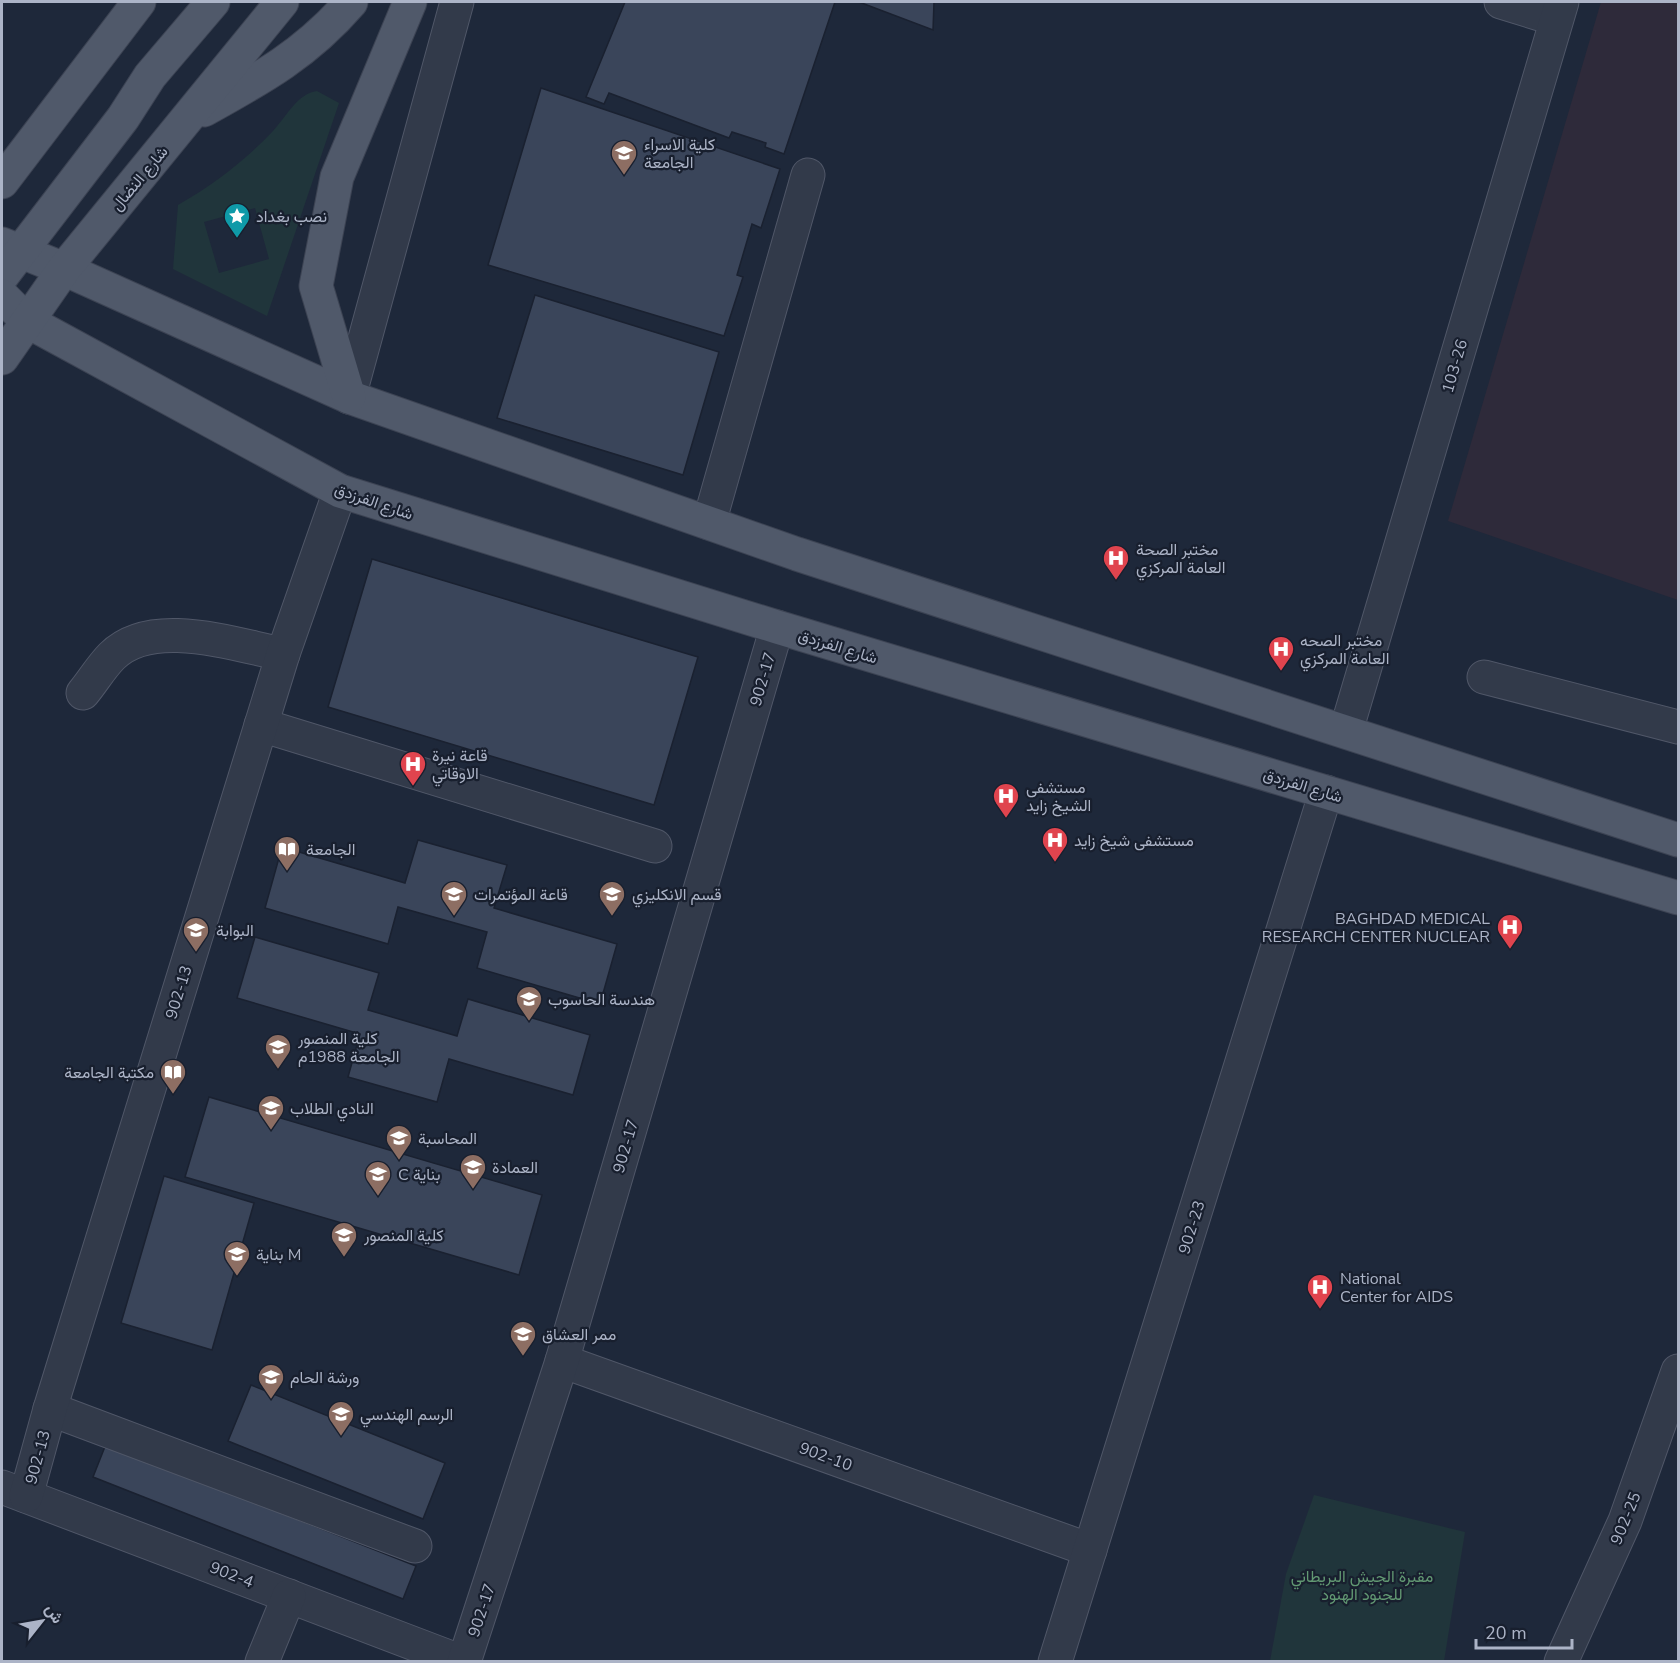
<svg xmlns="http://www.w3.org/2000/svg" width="1680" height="1663" viewBox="0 0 1680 1663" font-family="'Nunito Sans',Vazirmatn,sans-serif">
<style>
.medical{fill:#2e2a3a}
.green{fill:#20353b;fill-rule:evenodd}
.building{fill:#3a455a;stroke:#1a2130;stroke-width:1.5}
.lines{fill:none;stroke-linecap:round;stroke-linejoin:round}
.minor-casing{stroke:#505768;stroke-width:35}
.major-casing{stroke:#3c4353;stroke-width:35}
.minor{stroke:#323a4a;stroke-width:33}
.major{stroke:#50596a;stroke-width:33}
.labels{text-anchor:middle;stroke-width:4.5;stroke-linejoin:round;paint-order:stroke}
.poi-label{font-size:16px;fill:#acb4c7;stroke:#181f2e;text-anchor:start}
.street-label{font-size:16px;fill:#acb4c7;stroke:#181f2e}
.park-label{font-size:16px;fill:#629973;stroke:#181f2e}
</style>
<rect width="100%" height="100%" fill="#1e283a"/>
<!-- medical -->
<path class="medical" d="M1601,2H1678V600L1448,521Z"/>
<!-- green -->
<g class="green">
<path d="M317,91L339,103L267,316L173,269L178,205C213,185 246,160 273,131C286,117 298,93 317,91ZM255,208L269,259L219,273L204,222Z"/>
<path d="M1314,1495L1465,1532L1444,1661H1270L1286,1574Z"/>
</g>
<!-- building -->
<g class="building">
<path d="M625,2H835L784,154L765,147L766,143L732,132L729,138L609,93L604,104L586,97Z"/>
<path d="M859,2H934L933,30Z"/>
<path d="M541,88L780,169L761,228L752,224L737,275L743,277L724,336L488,265Z"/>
<path d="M535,295L719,352L683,475L497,418Z"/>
<path d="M372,559L698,657L654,805L328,707Z"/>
<path d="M418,840L507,865L494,908L617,944L600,1004L477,968L487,932L398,907L388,944L265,908L282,847L405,883Z"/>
<path d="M255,937L379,973L368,1010L457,1036L468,999L590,1035L573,1095L449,1059L437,1102L348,1077L360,1034L237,998Z"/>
<path d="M209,1097L542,1195L519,1275L185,1177Z"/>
<path d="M164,1176L254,1203L212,1350L121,1323Z"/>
<path d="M251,1385L445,1463L423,1519L228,1441Z"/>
<path d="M106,1444L416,1566L403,1599L93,1477Z"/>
</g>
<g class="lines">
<!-- minor casing -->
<g class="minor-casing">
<g id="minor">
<path d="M1501,2L1556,19"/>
<path d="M349,397L457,2"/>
<path d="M709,523L808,175"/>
<path d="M1484,677L1678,727"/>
<path d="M83,693C93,681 101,667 112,656C152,616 234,645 283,654"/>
<path d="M261,725L655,846"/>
<path d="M1346,731L1562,2"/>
<path d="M562,1361L1090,1550"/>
<path d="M50,1409L415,1546"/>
<path d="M2,1487L462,1662"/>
<path d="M26,1496L50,1409L283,654L340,491"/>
<path d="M262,1662L289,1596"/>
<path d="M464,1662L562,1361L777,627"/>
<path d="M1055,1662L1326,792"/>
<path d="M1561,1662L1625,1521L1678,1371"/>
</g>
</g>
<!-- major casing -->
<g class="major-casing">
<g id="major">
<path d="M204,110C262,78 307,53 351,2"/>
<path d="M2,182L139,2"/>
<path d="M2,244L64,269L349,397L797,554L1678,840"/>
<path d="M2,276L123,118L150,76L213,2"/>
<path d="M2,296L27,321L340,491L777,627L1678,898"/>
<path d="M2,358L64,269L282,2"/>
<path d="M349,397L316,286L337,177L410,2"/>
</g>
</g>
<!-- minor -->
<use href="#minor" class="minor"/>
<!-- major -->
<use href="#major" class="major"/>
</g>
<!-- icons -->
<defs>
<g id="university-pin" transform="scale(1.35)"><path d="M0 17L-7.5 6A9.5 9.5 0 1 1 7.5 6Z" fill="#8d6e63" stroke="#181f2e"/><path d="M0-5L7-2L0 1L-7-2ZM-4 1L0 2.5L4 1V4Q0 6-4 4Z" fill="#fff"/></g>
<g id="sight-pin" transform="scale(1.35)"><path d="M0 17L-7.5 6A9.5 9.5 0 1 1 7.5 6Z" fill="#0f9aa8" stroke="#181f2e"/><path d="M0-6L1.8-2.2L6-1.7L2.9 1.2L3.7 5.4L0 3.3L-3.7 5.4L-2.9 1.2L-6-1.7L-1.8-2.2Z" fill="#fff"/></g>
<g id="hospital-pin" transform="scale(1.35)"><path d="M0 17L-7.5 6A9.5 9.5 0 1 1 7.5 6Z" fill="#e0444e" stroke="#181f2e"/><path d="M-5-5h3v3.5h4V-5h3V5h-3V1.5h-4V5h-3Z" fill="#fff"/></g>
<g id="library-pin" transform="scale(1.35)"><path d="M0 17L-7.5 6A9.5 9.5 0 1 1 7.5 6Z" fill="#8d6e63" stroke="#181f2e"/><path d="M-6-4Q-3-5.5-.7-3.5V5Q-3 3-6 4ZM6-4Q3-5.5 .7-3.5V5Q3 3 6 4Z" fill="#fff"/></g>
</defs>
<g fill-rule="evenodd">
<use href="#university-pin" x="624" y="153"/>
<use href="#sight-pin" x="237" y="216"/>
<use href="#hospital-pin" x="1116" y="558"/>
<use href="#hospital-pin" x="1281" y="649"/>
<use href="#hospital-pin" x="413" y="764"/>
<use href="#hospital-pin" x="1006" y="796"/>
<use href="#hospital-pin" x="1055" y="840"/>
<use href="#library-pin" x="287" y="849"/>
<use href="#university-pin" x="454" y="894"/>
<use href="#university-pin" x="612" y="894"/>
<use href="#hospital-pin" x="1510" y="927"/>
<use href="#university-pin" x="196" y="930"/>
<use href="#university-pin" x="529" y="999"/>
<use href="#university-pin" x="278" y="1047"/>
<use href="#library-pin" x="173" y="1072"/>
<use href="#university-pin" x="271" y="1108"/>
<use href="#university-pin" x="399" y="1138"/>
<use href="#university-pin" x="473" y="1167"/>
<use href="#university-pin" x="378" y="1174"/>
<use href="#university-pin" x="344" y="1235"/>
<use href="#university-pin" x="237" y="1254"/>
<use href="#hospital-pin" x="1320" y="1287"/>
<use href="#university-pin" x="523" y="1334"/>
<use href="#university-pin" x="271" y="1377"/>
<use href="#university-pin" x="341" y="1414"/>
</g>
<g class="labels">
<!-- poi labels -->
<g class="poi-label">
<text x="644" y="150">كلية الاسراء<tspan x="644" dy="18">الجامعة</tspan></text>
<text x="256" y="222">نصب بغداد</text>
<text x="1136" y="555">مختبر الصحة<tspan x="1136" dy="18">العامة المركزي</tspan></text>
<text x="1300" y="646">مختبر الصحه<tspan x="1300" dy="18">العامة المركزي</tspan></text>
<text x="432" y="761">قاعة نيرة<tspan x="432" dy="18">الاوقاتي</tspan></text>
<text x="1026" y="793">مستشفى<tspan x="1026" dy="18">الشيخ زايد</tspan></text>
<text x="1074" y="846">مستشفى شيخ زايد</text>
<text x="306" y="855">الجامعة</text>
<text x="474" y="900">قاعة المؤتمرات</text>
<text x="632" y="900">قسم الانكليزي</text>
<text x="1490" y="924" text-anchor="end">BAGHDAD MEDICAL<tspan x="1490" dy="18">RESEARCH CENTER NUCLEAR</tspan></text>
<text x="216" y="936">البوابة</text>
<text x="548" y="1005">هندسة الحاسوب</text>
<text x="298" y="1044">كلية المنصور<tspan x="298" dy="18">الجامعة 1988م</tspan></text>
<text x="154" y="1078" text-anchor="end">مكتبة الجامعة</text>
<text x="290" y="1114">النادي الطلاب</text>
<text x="418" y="1144">المحاسبة</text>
<text x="492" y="1173">العمادة</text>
<text x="398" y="1180">C بناية</text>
<text x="364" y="1241">كلية المنصور</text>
<text x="256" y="1260">بناية M</text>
<text x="1340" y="1284">National<tspan x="1340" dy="18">Center for AIDS</tspan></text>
<text x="542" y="1340">ممر العشاق</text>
<text x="290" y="1383">ورشة الحام</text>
<text x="360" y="1420">الرسم الهندسي</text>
</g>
<!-- street labels -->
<g class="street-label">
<text transform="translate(139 178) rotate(-50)" y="6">شارع النضال</text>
<text transform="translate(1454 366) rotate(-74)" y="6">103-26</text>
<text transform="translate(374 501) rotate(19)" y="6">شارع الفرزدق</text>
<text transform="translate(838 646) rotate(17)" y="6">شارع الفرزدق</text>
<text transform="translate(762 679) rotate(-74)" y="6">902-17</text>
<text transform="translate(1303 785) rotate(17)" y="6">شارع الفرزدق</text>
<text transform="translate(178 992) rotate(-73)" y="6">902-13</text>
<text transform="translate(625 1146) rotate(-74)" y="6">902-17</text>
<text transform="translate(1191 1227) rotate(-73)" y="6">902-23</text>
<text transform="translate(826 1456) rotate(20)" y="6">902-10</text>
<text transform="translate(37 1457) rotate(-75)" y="6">902-13</text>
<text transform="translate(1625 1518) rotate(-68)" y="6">902-25</text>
<text transform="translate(232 1574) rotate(21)" y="6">902-4</text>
<text transform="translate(481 1610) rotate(-72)" y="6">902-17</text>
</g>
<!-- park labels -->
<g class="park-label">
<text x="1362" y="1582">مقبرة الجيش البريطاني<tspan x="1362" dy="18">للجنود الهنود</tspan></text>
</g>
</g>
<!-- border -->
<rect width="1680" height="1663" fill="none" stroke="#acb4c7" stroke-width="6"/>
<!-- north arrow -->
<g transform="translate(42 1621) rotate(59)" stroke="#181f2e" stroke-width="4.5" paint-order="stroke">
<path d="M0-4.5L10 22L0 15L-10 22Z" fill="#acb4c7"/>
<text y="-9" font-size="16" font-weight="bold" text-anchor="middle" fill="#acb4c7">ش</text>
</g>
<!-- scale -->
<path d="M1476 1639v9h96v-9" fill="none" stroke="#acb4c7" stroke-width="3"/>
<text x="1485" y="1639" font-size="18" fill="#acb4c7" stroke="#181f2e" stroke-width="4.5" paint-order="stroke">20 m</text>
</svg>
